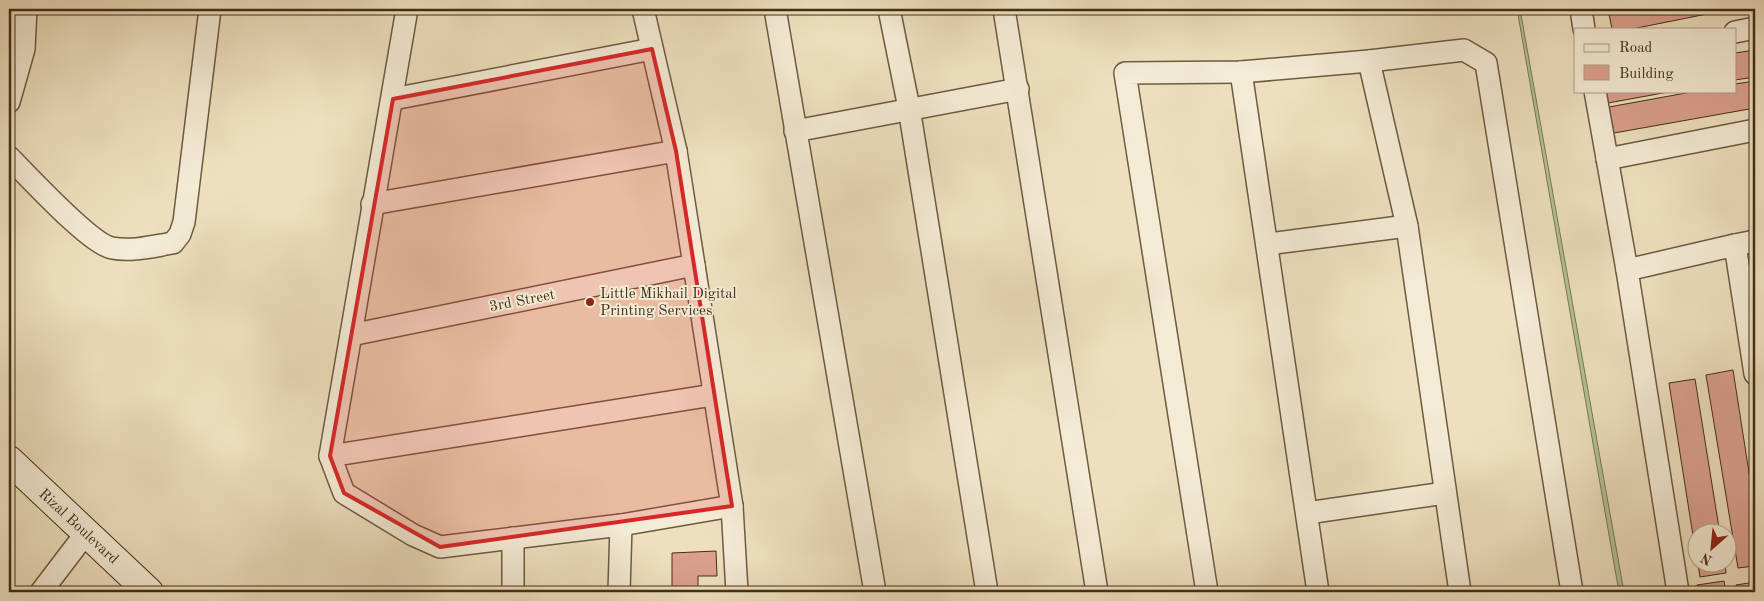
<svg xmlns="http://www.w3.org/2000/svg" width="1764" height="601" viewBox="0 0 1764 601" font-family="'Old Standard TT',serif">
<style>
.green{fill:#b2c397;stroke:#7a7857}
.building{fill:#dba08f;stroke:#422e17}
.lines{fill:none;stroke-linecap:round;stroke-linejoin:round}
.street-casing{stroke:#6d5a41;stroke-width:24}
.secondary-casing{stroke:#422e17;stroke-width:30}
.street{stroke:#f4ebd5;stroke-width:21}
.secondary{stroke:#f4ebd5;stroke-width:28}
.marked{fill:#d62828;fill-opacity:0.2;stroke:#d62828;stroke-width:4;stroke-linejoin:round}
.poi-dot{fill:#8f2418;stroke:#f4ebd5;stroke-width:2}
.labels{text-anchor:middle;stroke-width:4;stroke-linejoin:round;paint-order:stroke}
.poi-label{font-size:15px;fill:#422e17;stroke:#f4ebd5;text-anchor:start}
.street-label{font-size:15px;fill:#422e17;stroke:#f4ebd5}
</style>
<rect width="100%" height="100%" fill="#eee0bf"/>
<filter id="stains"><feTurbulence type="fractalNoise" baseFrequency=".004" numOctaves="4"/><feColorMatrix values="0 0 0 0 .2 0 0 0 0 .09 0 0 0 0 .02 0 0 0 .5 -.17"/></filter>
<radialGradient id="worn" r=".72"><stop offset=".6" stop-color="#630" stop-opacity="0"/><stop offset="1" stop-color="#630" stop-opacity=".3"/></radialGradient>
<!-- green -->
<path class="green" d="M1517,9H1520L1624,592H1619Z"/>
<!-- building -->
<g class="building">
<path d="M1608,9H1732L1632,29H1612Z"/>
<path d="M1755,50V77L1735,80V53Z"/>
<path d="M1755,81V108L1614,133L1609,107L1697,91H1735V84Z"/>
<path d="M1606,91H1674L1608,103Z"/>
<path d="M1733,370L1755,511V566L1738,568L1706,375Z"/>
<path d="M1695,379L1720,534H1696V555L1669,383Z"/>
<path d="M716,551L717,576H698V592H672V553Z"/>
<path d="M1698,564H1725L1726,573L1700,577Z"/>
<path d="M1724,581L1726,592H1698L1697,585Z"/>
<path d="M1755,582V592H1737L1736,585Z"/>
</g>
<g class="lines">
<!-- street casing -->
<g class="street-casing">
<g id="street">
<path d="M407,9L330,456L344,493L413,535L440,547L621,525L732,506"/>
<path d="M643,9L676,151L732,506L737,592"/>
<path d="M775,9L875,592"/>
<path d="M889,9L909,108L987,592"/>
<path d="M1004,9L1097,592"/>
<path d="M1581,9L1584,29"/>
<path d="M1735,32L1755,28"/>
<path d="M1369,61L1407,226L1460,592"/>
<path d="M1241,72L1318,592"/>
<path d="M1595,91L1627,270"/>
<path d="M393,99L652,49"/>
<path d="M9,102L24,49L26,9"/>
<path d="M795,131L1018,89"/>
<path d="M9,157C27,175 90,244 112,248C132,252 154,246 173,243L180,234L184,222L210,9"/>
<path d="M1607,159L1755,130"/>
<path d="M372,204L676,151"/>
<path d="M1268,244L1407,226"/>
<path d="M1735,245L1755,241"/>
<path d="M351,335L694,265"/>
<path d="M330,456L713,395"/>
<path d="M1307,513L1445,493"/>
<path d="M513,538V592"/>
<path d="M41,592L86,533"/>
<path d="M619,592L621,525"/>
<path d="M1207,592L1125,73L1241,72L1369,61L1464,50L1486,63L1572,592"/>
<path d="M1678,592L1627,270L1735,245L1755,374"/>
</g>
</g>
<!-- secondary casing -->
<g class="secondary-casing">
<path id="secondary" d="M9,460L149,592"/>
</g>
<!-- street -->
<use href="#street" class="street"/>
<!-- secondary -->
<use href="#secondary" class="secondary"/>
</g>
<!-- marked area -->
<path class="marked" d="M652,49L676,151L732,506L440,547L344,493L330,456L393,99Z"/>
<!-- markers -->
<circle class="poi-dot" cx="590" cy="302" r="5"/>
<g class="labels">
<!-- poi labels -->
<g class="poi-label">
<text x="600" y="298">Little Mikhail Digital<tspan x="600" dy="17">Printing Services</tspan></text>
</g>
<!-- street labels -->
<g class="street-label">
<text transform="translate(522 300) rotate(-11)" y="5">3rd Street</text>
<text transform="translate(79 526) rotate(43)" y="5">Rizal Boulevard</text>
</g>
</g>
<!-- margin -->
<rect width="1764" height="601" fill="none" stroke="#eee0bf" stroke-width="30"/>
<rect x="10" y="10" width="1744" height="581" fill="none" stroke="#422e17" stroke-width="2.5"/>
<rect x="15" y="15" width="1734" height="571" fill="none" stroke="#422e17"/>
<!-- legend -->
<rect x="1574" y="28" width="162" height="65" fill="#f4ebd5" stroke="#ad9f89"/>
<rect x="1584" y="44" width="25" height="8" fill="#f4ebd5" stroke="#ad9f89"/>
<text x="1619" y="52" font-size="15" fill="#422e17">Road</text>
<rect x="1584" y="65" width="25" height="15" fill="#dba08f" stroke="#ad9f89"/>
<text x="1619" y="78" font-size="15" fill="#422e17">Building</text>
<!-- north arrow -->
<g transform="translate(1712 548) rotate(207)"><circle r="24" fill="#f4ebd5" stroke="#ad9f89"/>
<path d="M0-4L9 19L0 12L-9 19Z" fill="#8f2418"/>
<text y="-8" font-size="14" font-weight="bold" text-anchor="middle" fill="#422e17">N</text>
</g>
<rect width="100%" height="100%" filter="url(#stains)"/>
<rect width="100%" height="100%" fill="url(#worn)"/>
</svg>
